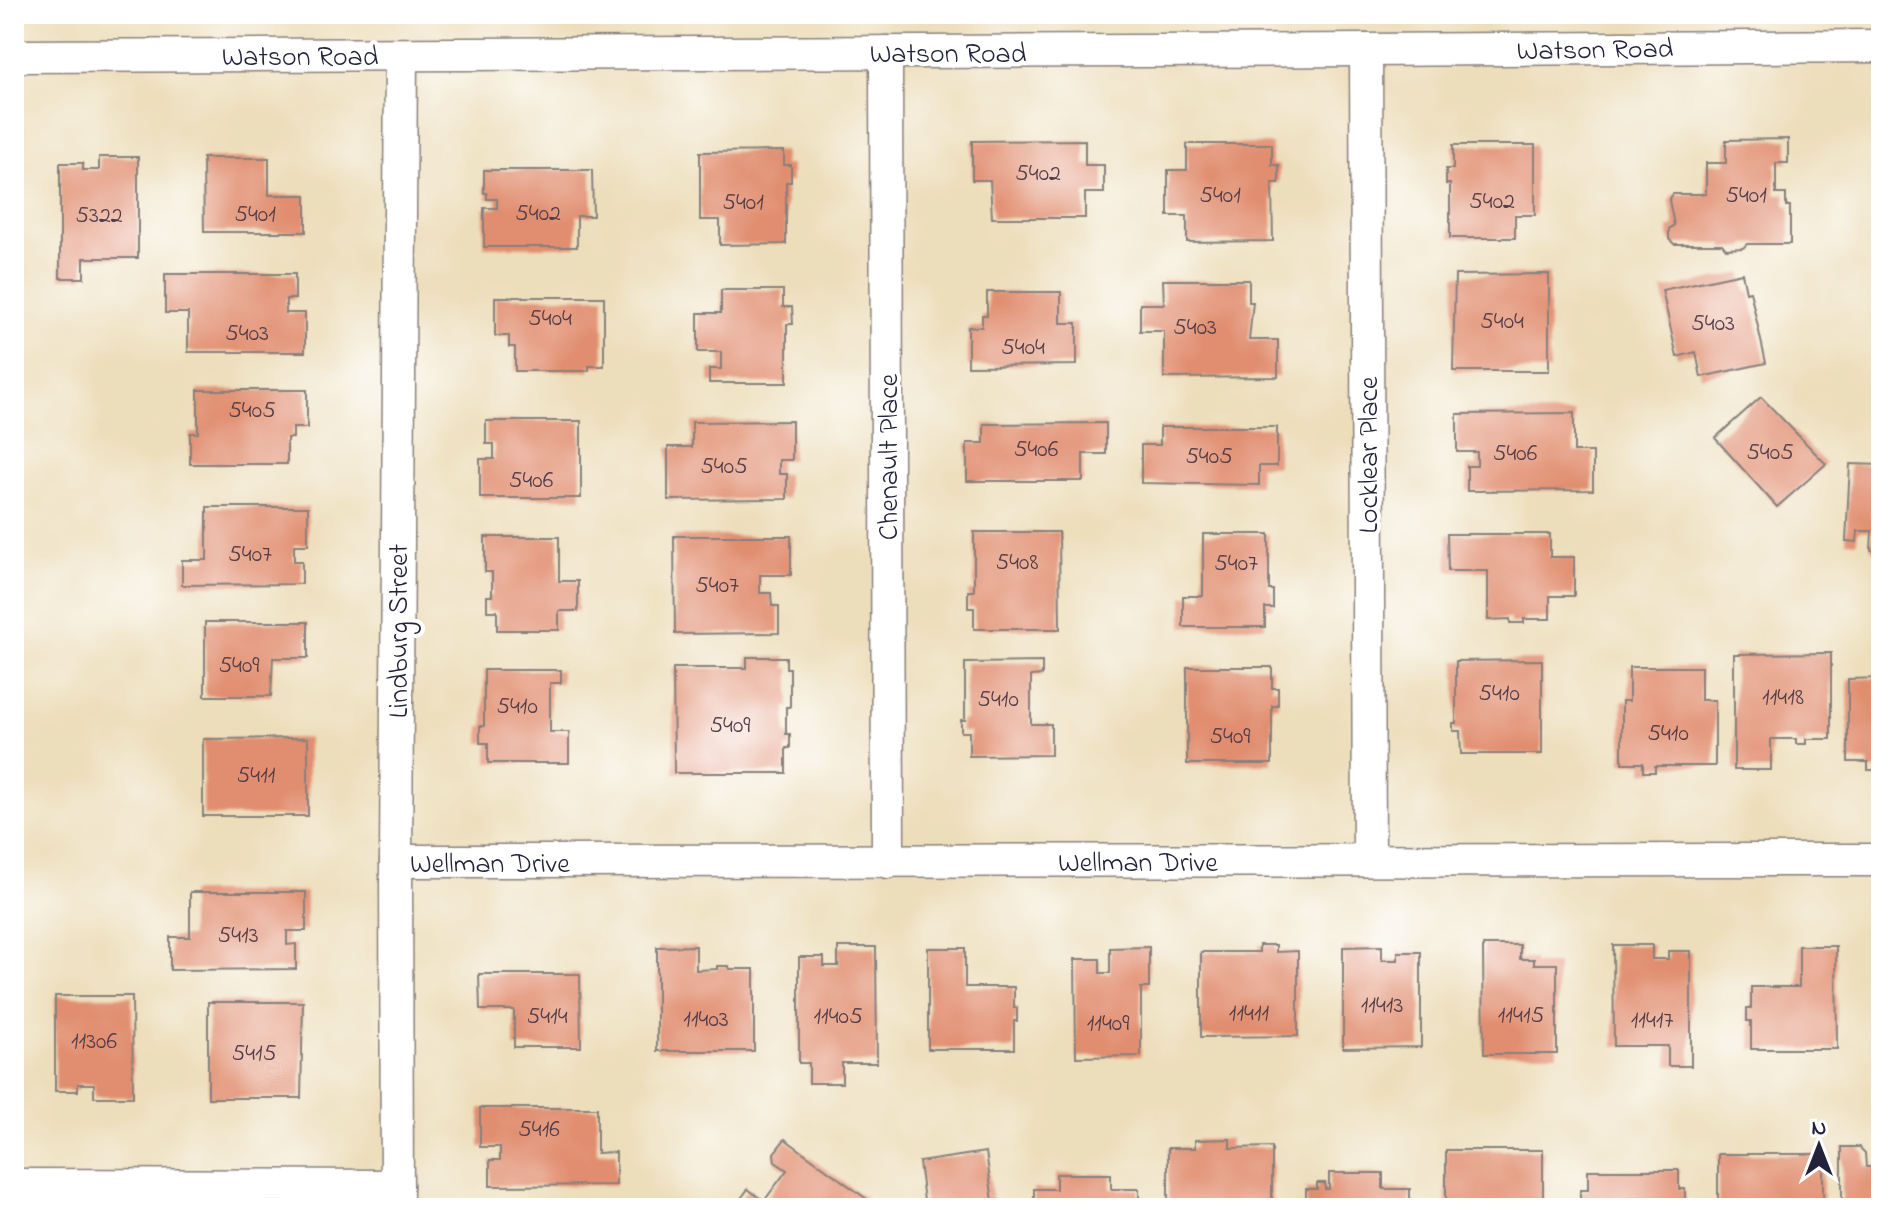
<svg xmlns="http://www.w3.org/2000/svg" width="1895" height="1222" viewBox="0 0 1895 1222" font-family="'Indie Flower',sans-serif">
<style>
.building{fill:#e18e70}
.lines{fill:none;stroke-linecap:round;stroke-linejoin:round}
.street-casing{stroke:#88807b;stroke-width:35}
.street{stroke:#fff;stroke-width:32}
.labels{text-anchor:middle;stroke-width:8;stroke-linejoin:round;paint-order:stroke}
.number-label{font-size:24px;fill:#523d48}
.street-label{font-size:28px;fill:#22223b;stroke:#fff}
</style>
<rect width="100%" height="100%" fill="#fff"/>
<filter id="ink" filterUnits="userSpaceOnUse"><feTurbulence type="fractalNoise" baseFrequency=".0125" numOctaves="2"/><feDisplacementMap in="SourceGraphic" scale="16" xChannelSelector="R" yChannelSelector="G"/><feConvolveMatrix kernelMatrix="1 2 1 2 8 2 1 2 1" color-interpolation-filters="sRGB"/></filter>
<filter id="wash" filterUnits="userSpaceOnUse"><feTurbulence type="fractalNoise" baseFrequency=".006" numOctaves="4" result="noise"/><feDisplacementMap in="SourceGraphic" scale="32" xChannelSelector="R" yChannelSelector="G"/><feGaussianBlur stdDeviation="1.8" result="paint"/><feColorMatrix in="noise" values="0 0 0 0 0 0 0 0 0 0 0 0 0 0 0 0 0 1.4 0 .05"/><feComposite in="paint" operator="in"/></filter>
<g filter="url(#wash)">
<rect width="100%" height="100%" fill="#eddebb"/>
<g id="blocks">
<!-- building -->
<g class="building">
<path d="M1788,139V163H1776V194H1786V206H1790V244H1747L1743,248L1726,249L1722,244H1674L1669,239V229L1674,225L1669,200L1673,194H1706V163H1726V140Z"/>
<path d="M1085,140V165H1104V193H1085V218H992L990,180H972V141Z"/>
<path d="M1187,144H1272V165H1279V183H1272L1273,241L1187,242V216H1168V170H1187Z"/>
<path d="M1453,145H1535V215H1515V238H1450V184H1446V169H1453Z"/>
<path d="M784,151V165H791V182H786V244L720,245V220H700V152Z"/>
<path d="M99,157H138V258H84V278H60V163H83V170H99Z"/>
<path d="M203,158H269V195H306V232H204Z"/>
<path d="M484,170H592L593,216H577V247H484V208H497V199H487V193H484Z"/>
<path d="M1742,273L1746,292L1750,291L1766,363L1701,377L1696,352L1677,357L1662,290Z"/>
<path d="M165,274H295V299H286V313H305V352H188V313H165Z"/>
<path d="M1549,274V371H1453L1455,275Z"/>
<path d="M1163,280H1249V302H1253L1249,340H1278V377L1164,378V331H1140V304H1164Z"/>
<path d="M721,290H783V307H792L793,324H787V383H709V369H721V352H698V313H721Z"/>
<path d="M987,292H1061V323H1077V365L968,366V327H982V315H987Z"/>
<path d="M495,297H604V366H589V371H515V347H509V336H495Z"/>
<path d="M198,390H307V428H293V438H287V464H190V433H198Z"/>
<path d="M1761,397L1826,464L1777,507L1715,438Z"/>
<path d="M1574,413V452H1593V490L1467,491V466H1477V452H1457V414Z"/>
<path d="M486,421H581V498H480V459H494V444H486Z"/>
<path d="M792,421V460H779V474H787V499L668,500V447H692V422Z"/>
<path d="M1106,423V454H1083V481H967V443H984V424Z"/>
<path d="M1160,427H1277V466H1259V485L1141,483V445H1160Z"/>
<path d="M1850,464L1881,465V551L1871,550L1872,531H1858L1857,542L1846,541Z"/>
<path d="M207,507H308V545H294V561H302V584L182,585V560H207Z"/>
<path d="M974,532H1059L1060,629H974V608H968V591H974Z"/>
<path d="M1203,534H1269V590H1273V608H1265V627H1183V596H1203Z"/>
<path d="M1447,534H1550V557H1574V596H1550V619H1524V623H1510V619L1488,620V571H1448Z"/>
<path d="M674,536H791V575H760V593H771L772,606H779V633L675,634Z"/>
<path d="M485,537H559V581H578V611H559V630H497V611H487V596H492V572H485Z"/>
<path d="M205,622H308V658H273L271,696H205Z"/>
<path d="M1831,653V739H1806V744H1796V739H1771V770H1734V654Z"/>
<path d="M747,657H786V668H790V707H786V734H790V748H786V773H674L673,668H747Z"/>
<path d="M1542,660V754H1461L1460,731H1453V723H1456V661Z"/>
<path d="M1042,662V675L1031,676V724H1051V755L969,756V732H961V720H965V663Z"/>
<path d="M1187,667H1272V688H1278V706H1272V764H1187Z"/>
<path d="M1629,667H1701V700H1715V766H1655V772H1643V763H1622V701H1629Z"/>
<path d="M484,670H561V683H550V732H569V763H488V743H480V726H484Z"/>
<path d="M1881,678V770H1868V762H1848V679Z"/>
<path d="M308,738V816H203V739Z"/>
<path d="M190,892H306V931H287V945L296,944V969L170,970V937H190Z"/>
<path d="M1259,945H1276V952L1298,951V1036L1201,1037V952H1259Z"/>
<path d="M1483,945H1520V959H1534V964H1557V1054H1484Z"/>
<path d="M1613,945H1652V959H1668V951H1691V1066H1668V1046H1614Z"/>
<path d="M696,946V970L717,969V966H729V969H754V1051H657V947Z"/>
<path d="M1382,946V960H1398V952H1421V1047L1343,1048V947Z"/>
<path d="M1799,946H1836L1837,1049H1751V1021H1747V1008H1751V987H1799Z"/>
<path d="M838,947H876L877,1063H842V1083H809V1063H799V957H824V966H838Z"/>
<path d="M1149,947V988H1141V1056L1076,1057L1075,959H1100V973H1110V948Z"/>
<path d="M928,948H965V987H1014V1008H1017V1021H1014V1049H928Z"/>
<rect x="1878" y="950" width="3" height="86"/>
<path d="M479,974H580L581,1047H514V1010H480Z"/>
<path d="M55,996H132L133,1097H94V1084H78V1091H55Z"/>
<path d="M208,1002H303L301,1098H208Z"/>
<path d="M480,1108H597V1153L616,1152V1185L490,1186V1160H500V1147H480Z"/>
<path d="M785,1139L879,1208H734L748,1189L764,1201L787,1170L775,1162L774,1153Z"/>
<path d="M1230,1139V1148L1272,1147V1208H1168V1148H1195V1140Z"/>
<path d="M1842,1147H1859L1865,1153L1866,1167H1881V1208H1842Z"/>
<rect x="1446" y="1150" width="97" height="58"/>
<path d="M986,1152L994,1208H925L919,1162Z"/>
<rect x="1718" y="1154" width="105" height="54"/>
<path d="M1588,1170H1679V1189H1685V1208H1580V1190H1588Z"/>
<path d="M1329,1173H1383V1189H1410V1208H1306V1189H1317V1183H1325V1189H1329Z"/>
<path d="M1056,1174H1111V1189H1139V1208H1034V1189H1056Z"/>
</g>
</g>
</g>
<g filter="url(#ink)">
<use href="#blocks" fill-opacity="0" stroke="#88807b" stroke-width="2"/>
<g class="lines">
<!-- street casing -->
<g class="street-casing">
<g id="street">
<path d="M1366,50L1369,860"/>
<path d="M886,52L888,862"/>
<path d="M14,56L1366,50L1881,46"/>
<path d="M396,861L1881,860"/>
<path d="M14,1185L397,1186"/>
<path d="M397,1208L396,861L401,55"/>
</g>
</g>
<!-- street -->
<use href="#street" class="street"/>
</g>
</g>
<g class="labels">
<!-- number labels -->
<g class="number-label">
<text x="1038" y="180">5402</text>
<text x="1220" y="202">5401</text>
<text x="1746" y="202">5401</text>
<text x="1492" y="208">5402</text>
<text x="743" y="209">5401</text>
<text x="538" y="220">5402</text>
<text x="255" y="221">5401</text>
<text x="99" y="222">5322</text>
<text x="550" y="325">5404</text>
<text x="1502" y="328">5404</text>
<text x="1713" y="330">5403</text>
<text x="1195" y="334">5403</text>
<text x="247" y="340">5403</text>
<text x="1023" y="354">5404</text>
<text x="252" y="417">5405</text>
<text x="1036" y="456">5406</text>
<text x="1770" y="459">5405</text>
<text x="1515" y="460">5406</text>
<text x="1209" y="463">5405</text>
<text x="724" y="473">5405</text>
<text x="531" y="487">5406</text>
<text x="250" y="561">5407</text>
<text x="1017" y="569">5408</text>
<text x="1236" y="570">5407</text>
<text x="717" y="592">5407</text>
<text x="239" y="672">5409</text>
<text x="1499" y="700">5410</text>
<text x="1783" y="704">11418</text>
<text x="998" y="706">5410</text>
<text x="517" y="713">5410</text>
<text x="730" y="732">5409</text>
<text x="1668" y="740">5410</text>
<text x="1230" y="743">5409</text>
<text x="256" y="782">5411</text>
<text x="238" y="942">5413</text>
<text x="1382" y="1012">11413</text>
<text x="1249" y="1020">11411</text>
<text x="1521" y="1022">11415</text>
<text x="547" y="1023">5414</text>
<text x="838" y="1023">11405</text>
<text x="706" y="1026">11403</text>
<text x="1652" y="1027">11417</text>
<text x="1108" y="1030">11409</text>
<text x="94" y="1048">11306</text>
<text x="254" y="1060">5415</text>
<text x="539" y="1136">5416</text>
</g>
<!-- street labels -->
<g class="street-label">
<text transform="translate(1595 48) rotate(-1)" y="10">Watson Road</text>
<text x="948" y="62">Watson Road</text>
<text x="300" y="65">Watson Road</text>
<text transform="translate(1367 455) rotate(-90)" y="10">Locklear Place</text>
<text transform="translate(887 457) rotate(-90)" y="10">Chenault Place</text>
<text transform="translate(397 631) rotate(-90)" y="10">Lindburg Street</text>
<text x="1138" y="871">Wellman Drive</text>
<text x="490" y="872">Wellman Drive</text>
</g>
</g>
<!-- margin -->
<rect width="1895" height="1222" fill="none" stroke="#fff" stroke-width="48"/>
<!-- north arrow -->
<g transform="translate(1819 1146)" stroke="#ffffff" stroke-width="6" paint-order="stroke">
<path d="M0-6L14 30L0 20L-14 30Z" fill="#22223b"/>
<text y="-12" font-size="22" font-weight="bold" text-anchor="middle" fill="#22223b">N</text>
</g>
</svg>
